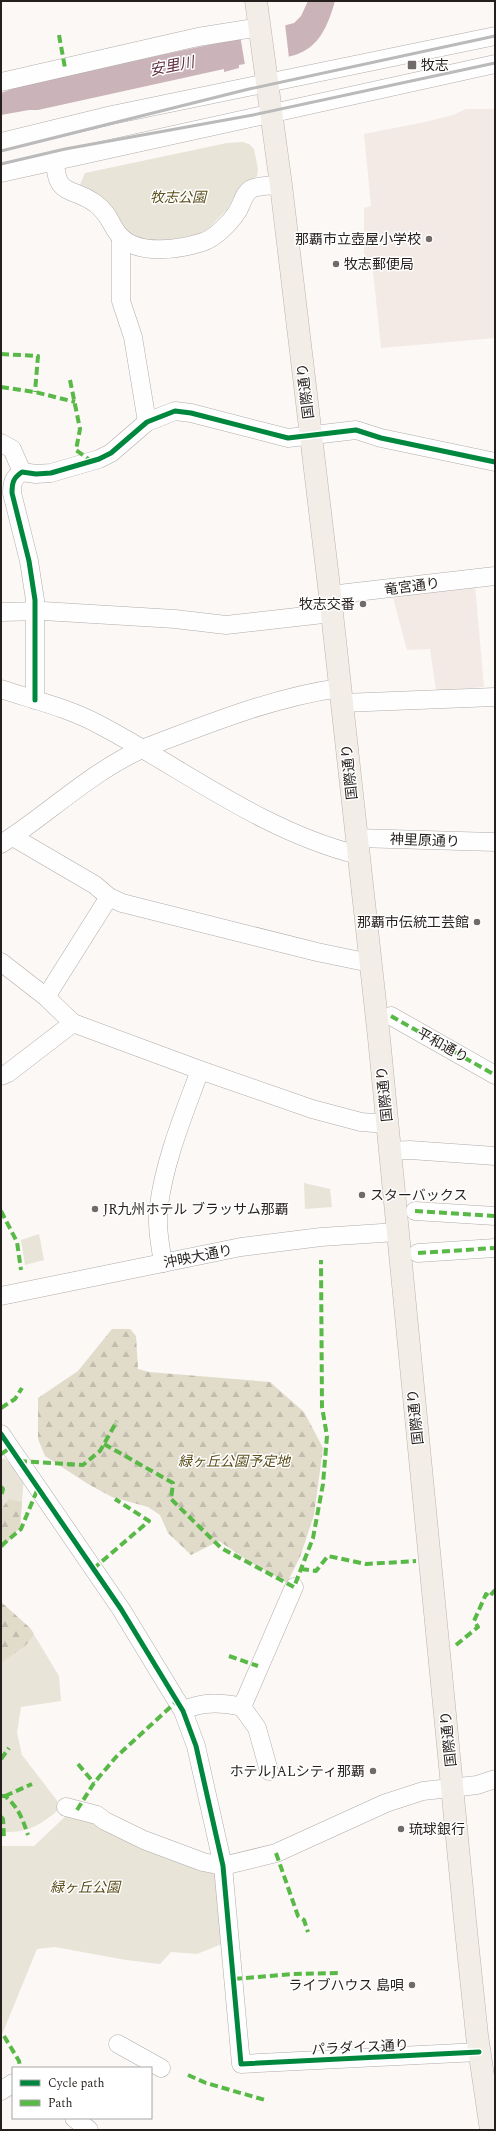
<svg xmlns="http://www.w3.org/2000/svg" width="496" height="2131" viewBox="0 0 496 2131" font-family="Spectral,'Noto Sans JP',serif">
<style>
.built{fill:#f3eae6}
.green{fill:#e8e4d8}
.forest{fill:url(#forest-firs)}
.water{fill:#cbb3ba}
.pier{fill:#fbf8f6}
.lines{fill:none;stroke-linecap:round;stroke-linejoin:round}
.minor-casing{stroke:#b0acaa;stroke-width:19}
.major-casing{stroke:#beb4a9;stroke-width:23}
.minor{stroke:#fefefe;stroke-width:18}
.major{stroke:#f2ede7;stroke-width:22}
.rail{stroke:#bbbaba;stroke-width:3}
.quiet{stroke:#58b947;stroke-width:4;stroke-dasharray:8 4;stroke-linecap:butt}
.cycleway-casing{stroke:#fff;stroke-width:8}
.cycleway{stroke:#00873e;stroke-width:5}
.poi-dot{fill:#706b69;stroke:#fff;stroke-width:1.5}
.labels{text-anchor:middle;stroke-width:3;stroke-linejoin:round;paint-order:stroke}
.poi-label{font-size:14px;fill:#251f1d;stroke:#fff;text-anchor:start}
.park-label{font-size:14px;font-style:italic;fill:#5a4d1a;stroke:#fff}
.street-label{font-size:14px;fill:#251f1d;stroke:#fff}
.water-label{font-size:15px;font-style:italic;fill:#5f3142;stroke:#fff}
</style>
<defs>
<pattern id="forest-firs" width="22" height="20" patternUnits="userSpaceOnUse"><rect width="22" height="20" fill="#e1dbca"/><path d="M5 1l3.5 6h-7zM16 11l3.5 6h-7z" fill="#c1bcad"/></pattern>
</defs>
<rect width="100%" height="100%" fill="#fbf8f6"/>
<!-- built -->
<g class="built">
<path d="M466,109H495V338L381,348L373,271H364V208L371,206L364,134L425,122L453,115Z"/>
<path d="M475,584L484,687L436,691L430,649L407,650L393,598Z"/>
</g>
<!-- green -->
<g class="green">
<path d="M242,142L249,144L254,149L258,169L257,176L239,190L228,208L210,227L195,237L152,242L135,236L124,228L111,205L79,187L85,173L227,143Z"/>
<path d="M304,1183L330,1189L332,1207L305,1209Z"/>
<path d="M39,1234L44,1260L25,1265L21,1240Z"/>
<path d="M4,1458L24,1476L20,1527L1,1550V1460Z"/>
<path d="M1,1602L30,1628L59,1676L61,1701L21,1707L17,1733L22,1755L62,1807C40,1825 30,1833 1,1832Z"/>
<path d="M67,1815L89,1819L217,1870L224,1943L197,1954L171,1952L160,1964L126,1960L55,1947L37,1949L1,2037V1846H34Z"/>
</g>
<!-- forest -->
<g class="forest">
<path d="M112,1329H130L136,1336L138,1369L149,1372L270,1382L304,1412L323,1448L314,1515L300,1557L287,1583L250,1562L219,1541L191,1555L168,1533L160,1515L148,1507L112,1497L88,1484L45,1456L38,1439V1398L78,1371Z"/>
<path d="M9,1499L22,1502L20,1527L1,1550V1509Z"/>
<path d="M1,1602L30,1628L34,1634L26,1645L1,1663Z"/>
</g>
<!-- water -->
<path class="water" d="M308,1H335C318,63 294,55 239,65V68L224,72V69L38,110H29L1,115V93L25,84L222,42L294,23L301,16Z"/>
<!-- pier -->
<path class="pier" d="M285,24L289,58L245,65L240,35Z"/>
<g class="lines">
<!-- minor casing -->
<g class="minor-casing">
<g id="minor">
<path d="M1,82L198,37L260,27"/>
<path d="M1,142L112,115L495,36"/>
<path d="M55,160C56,198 72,186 96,204C111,215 111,228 121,237C140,256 181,249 203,242C215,238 230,223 237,212C242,205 243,194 251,189C259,185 272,186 281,185"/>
<path d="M1,173L495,64"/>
<path d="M121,237V301L133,337L147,422"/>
<path d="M1,443L12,449L22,472"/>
<path d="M330,595L495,576"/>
<path d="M1,612L43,611L175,619L226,625L332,613"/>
<path d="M1,689C34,700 68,708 98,724C184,769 262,831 358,855"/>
<path d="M35,700V600L29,561L12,493C12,483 13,478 22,472L36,474L51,473L99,459L111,453L147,422L175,411L191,413L288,438L356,430L381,438L495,462"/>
<path d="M342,703L495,697"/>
<path d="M13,837L95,885L109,897L122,903L317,952L370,963"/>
<path d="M356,838L495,842"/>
<path d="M1,844C48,814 91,772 142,749C205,725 273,697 340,688"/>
<path d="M1,962L46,997L73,1023L200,1070L312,1109L361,1122L387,1124"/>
<path d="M46,997L109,897"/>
<path d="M391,1016L495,1075"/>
<path d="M1,1076L8,1073L73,1023"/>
<path d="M390,1151L410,1150L495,1156"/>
<path d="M415,1211L495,1216"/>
<path d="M418,1253L495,1248"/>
<path d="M163,1263C160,1244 156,1224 159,1205C165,1159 184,1114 200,1070"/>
<path d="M1,1296L241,1247L321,1237L397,1232"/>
<path d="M1,1434L121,1609L183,1711L196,1746L223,1866L241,2064L479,2052"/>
<path d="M242,1707L294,1587"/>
<path d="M183,1711C201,1701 221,1702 242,1707L257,1728L269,1771"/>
<path d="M66,1807L97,1815L105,1821L144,1840L203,1862L223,1866L276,1853L386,1803L423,1791L477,1785L495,1779"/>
<path d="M118,2044L161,2068"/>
<path d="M1,2091L13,2083"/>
<path d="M74,2118L89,2130"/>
</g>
</g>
<!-- major casing -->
<g class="major-casing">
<path id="major" d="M256,1L281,185L330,595L379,1038L466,1930L477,2035L491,2130"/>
</g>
<!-- minor -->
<use href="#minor" class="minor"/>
<!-- major -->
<use href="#major" class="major"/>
<!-- rail -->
<g class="rail">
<path d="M1,151L249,89L495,36"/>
<path d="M1,164L65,149L253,115L495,63"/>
</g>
<!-- quiet -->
<g class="quiet">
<path d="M59,35L65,68"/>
<path d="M1,354L38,356L35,392"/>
<path d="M70,380L80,429L76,450L91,461"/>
<path d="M1,387L35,392L75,402"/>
<path d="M391,1016L495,1075"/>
<path d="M1,1211L17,1242L21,1270"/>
<path d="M415,1211L495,1216"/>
<path d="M418,1253L495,1248"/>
<path d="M1,1408L15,1399L22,1388"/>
<path d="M104,1444L173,1483L171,1499L221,1548L294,1587L313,1538L323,1484L327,1436L322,1407L321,1260"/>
<path d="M1,1454L10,1448"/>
<path d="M19,1461L83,1465L100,1451L117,1421"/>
<path d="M1,1487L3,1489L1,1496"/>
<path d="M1,1546L21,1529L38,1488"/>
<path d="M93,1569L149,1521L115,1499"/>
<path d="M301,1569L316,1571L328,1556L366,1564L416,1561"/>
<path d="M456,1645L478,1627L474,1621L486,1594L489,1597L495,1590"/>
<path d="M229,1656L258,1666"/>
<path d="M1,1759L9,1748"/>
<path d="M78,1764L94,1783"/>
<path d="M1,1796H5C19,1808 22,1818 28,1835"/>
<path d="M5,1796L32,1784"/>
<path d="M77,1810L94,1783L116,1757L177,1701"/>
<path d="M1,1817L3,1819L4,1838"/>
<path d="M276,1853L298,1916L304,1920L308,1932"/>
<path d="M234,1979L293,1974L339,1973"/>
<path d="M4,2036L19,2061L20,2068"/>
<path d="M188,2075L206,2083L265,2100"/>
</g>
<!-- cycleway casing -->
<g class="cycleway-casing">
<g id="cycleway">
<path d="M35,700V600L29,561L12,493C12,483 13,478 22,472L36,474L51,473L99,459L111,453L147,422L175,411L191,413L288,438L356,430L381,438L495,462"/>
<path d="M1,1434L121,1609L183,1711L196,1746L223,1866L241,2064L479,2052"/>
</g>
</g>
<!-- cycleway -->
<use href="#cycleway" class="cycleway"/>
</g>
<!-- markers -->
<g class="poi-dot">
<rect x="407" y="60" width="10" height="10" rx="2"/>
<circle cx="429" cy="239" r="4"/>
<circle cx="336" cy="264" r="4"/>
<circle cx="363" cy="604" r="4"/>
<circle cx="477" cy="922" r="4"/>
<circle cx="362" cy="1195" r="4"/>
<circle cx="95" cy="1209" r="4"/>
<circle cx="373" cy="1771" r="4"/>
<circle cx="401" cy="1829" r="4"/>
<circle cx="412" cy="1985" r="4"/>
</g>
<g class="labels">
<!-- poi labels -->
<g class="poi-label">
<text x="421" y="70">牧志</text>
<text x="421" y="244" text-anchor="end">那覇市立壺屋小学校</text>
<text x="344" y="269">牧志郵便局</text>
<text x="355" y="609" text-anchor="end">牧志交番</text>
<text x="469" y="927" text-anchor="end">那覇市伝統工芸館</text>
<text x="370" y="1200">スターバックス</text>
<text x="103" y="1214">JR九州ホテル ブラッサム那覇</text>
<text x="365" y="1776" text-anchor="end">ホテルJALシティ那覇</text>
<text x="409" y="1834">琉球銀行</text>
<text x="404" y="1990" text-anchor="end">ライブハウス 島唄</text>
</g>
<!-- park labels -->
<g class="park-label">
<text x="178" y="202">牧志公園</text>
<text x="234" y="1466">緑ヶ丘公園予定地</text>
<text x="85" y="1892">緑ヶ丘公園</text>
</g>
<!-- street labels -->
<g class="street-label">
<text transform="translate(305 391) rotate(-97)" y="5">国際通り</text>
<text transform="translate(412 586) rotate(-7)" y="5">竜宮通り</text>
<text transform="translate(349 772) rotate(-96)" y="5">国際通り</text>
<text transform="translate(425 840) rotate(2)" y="5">神里原通り</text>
<text transform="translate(443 1045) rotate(29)" y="5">平和通り</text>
<text transform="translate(384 1094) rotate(-96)" y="5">国際通り</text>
<text transform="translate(198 1256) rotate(-11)" y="5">沖映大通り</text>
<text transform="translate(415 1417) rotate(-96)" y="5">国際通り</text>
<text transform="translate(448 1739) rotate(-96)" y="5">国際通り</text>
<text transform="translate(360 2047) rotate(-3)" y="5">パラダイス通り</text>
</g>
<!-- water labels -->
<g class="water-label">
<text transform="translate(172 66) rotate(-11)" y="5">安里川</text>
</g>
</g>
<!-- border -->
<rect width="496" height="2131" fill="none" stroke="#251f1d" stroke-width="4"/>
<!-- legend -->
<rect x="12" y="2067" width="140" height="52" fill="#ffffff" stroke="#a8a5a5"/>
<rect x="20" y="2080" width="20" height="6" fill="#00873e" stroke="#a8a5a5"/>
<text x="48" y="2087" font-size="12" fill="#251f1d">Cycle path</text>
<rect x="20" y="2100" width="20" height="6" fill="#58b947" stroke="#a8a5a5"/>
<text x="48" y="2107" font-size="12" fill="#251f1d">Path</text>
</svg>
